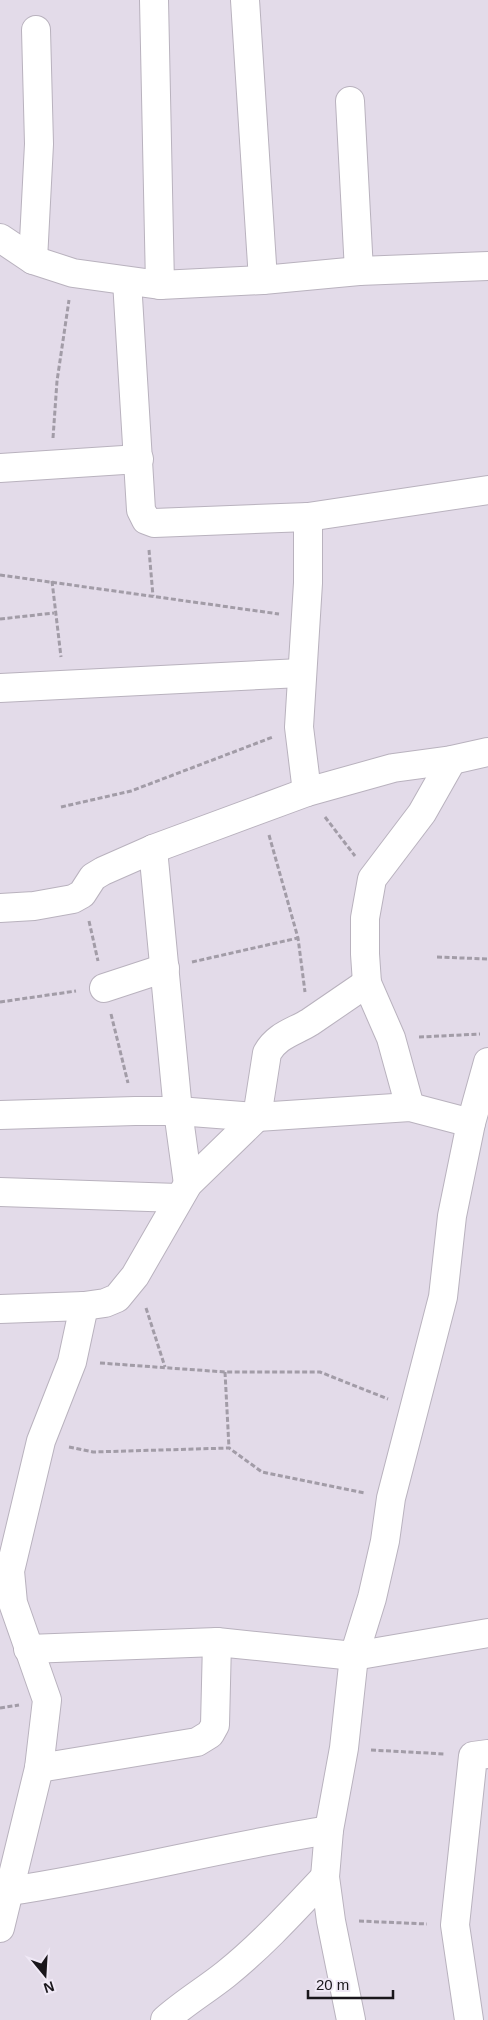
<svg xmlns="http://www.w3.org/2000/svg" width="488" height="2020" viewBox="0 0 488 2020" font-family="Arial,sans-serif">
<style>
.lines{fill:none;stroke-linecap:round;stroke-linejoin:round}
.street-casing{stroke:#b9b2be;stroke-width:30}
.path{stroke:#a29ca7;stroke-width:3;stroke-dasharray:5 2.5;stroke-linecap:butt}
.street{stroke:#fff;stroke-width:28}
</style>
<rect width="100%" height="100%" fill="#e3dbe9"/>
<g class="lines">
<!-- street casing -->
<g class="street-casing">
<g id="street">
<path d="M154,0L160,285"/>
<path d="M245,0L263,280"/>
<path d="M350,101L359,271"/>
<path d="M0,238L33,260L73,273L160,285L263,280L359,271L488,266"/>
<path d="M33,260L39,144L36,30"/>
<path d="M127,281L141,510L146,520L154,523L308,517L488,490"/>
<path d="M0,468L139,459"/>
<path d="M0,688L301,673"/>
<path d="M307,792L299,727L308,583V517"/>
<path d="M153,849L178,1111L188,1184"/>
<path d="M0,908L34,906L73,899L82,894L93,877L103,871L153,849L307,792L393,768L452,760L488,752"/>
<path d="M104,988L165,968"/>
<path d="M410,1107L391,1038L367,983L365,954V918L372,879L422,813L452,760"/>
<path d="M0,1115L135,1111H178L257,1117L410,1107L471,1123"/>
<path d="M0,1192L178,1198"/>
<path d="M0,1309L84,1306L105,1303L117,1298L135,1276L188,1184L257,1117L267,1053C277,1035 294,1032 310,1022C329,1009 348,996 367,983"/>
<path d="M28,1649L217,1642L354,1656L488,1633"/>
<path d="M39,1768L197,1742L210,1734L215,1725L217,1642"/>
<path d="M10,1891C117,1875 222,1847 329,1830"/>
<path d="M0,1928L39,1768L47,1700L13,1603L10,1571L41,1441L72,1362L84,1306"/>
<path d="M165,2020C184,2003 206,1990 226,1974C262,1945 293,1911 325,1877"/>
<path d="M351,2020L331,1921L325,1877L329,1830L344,1748L354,1656L372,1598L385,1541L391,1498L443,1297L452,1216L471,1123L488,1062"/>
<path d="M469,2020L455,1925L473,1756L488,1754"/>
</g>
</g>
<!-- path -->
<g class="path">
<path d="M53,438L57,381L69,300"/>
<path d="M149,550L153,596"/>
<path d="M0,575L279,614"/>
<path d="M52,581L61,657"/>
<path d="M0,619L54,613"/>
<path d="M61,807L131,791L273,737"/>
<path d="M325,817L355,856"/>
<path d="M269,835L298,938L305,992"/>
<path d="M89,921L98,961"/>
<path d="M437,957L488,959"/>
<path d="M192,962L298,938"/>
<path d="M0,1002L76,991"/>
<path d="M111,1014L128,1083"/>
<path d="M419,1037L480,1034"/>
<path d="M146,1308L165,1367"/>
<path d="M100,1363L225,1372H320L388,1399"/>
<path d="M225,1372L229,1448"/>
<path d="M69,1447L93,1452L229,1448L262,1472L365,1493"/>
<path d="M0,1708L19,1705"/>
<path d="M371,1750L445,1754"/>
<path d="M359,1921L427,1924"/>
</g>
<!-- street -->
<use href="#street" class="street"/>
</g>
<!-- north arrow -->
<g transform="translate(45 1975) rotate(162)" stroke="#f0e9f6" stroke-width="4" paint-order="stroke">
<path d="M0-4L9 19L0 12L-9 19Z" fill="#19161b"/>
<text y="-8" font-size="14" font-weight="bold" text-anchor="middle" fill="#19161b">N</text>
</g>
<!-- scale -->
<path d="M308 1990v8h85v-8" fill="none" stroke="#19161b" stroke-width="2.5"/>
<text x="316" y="1990" font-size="15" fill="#19161b" stroke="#f0e9f6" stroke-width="4" paint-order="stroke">20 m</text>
</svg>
